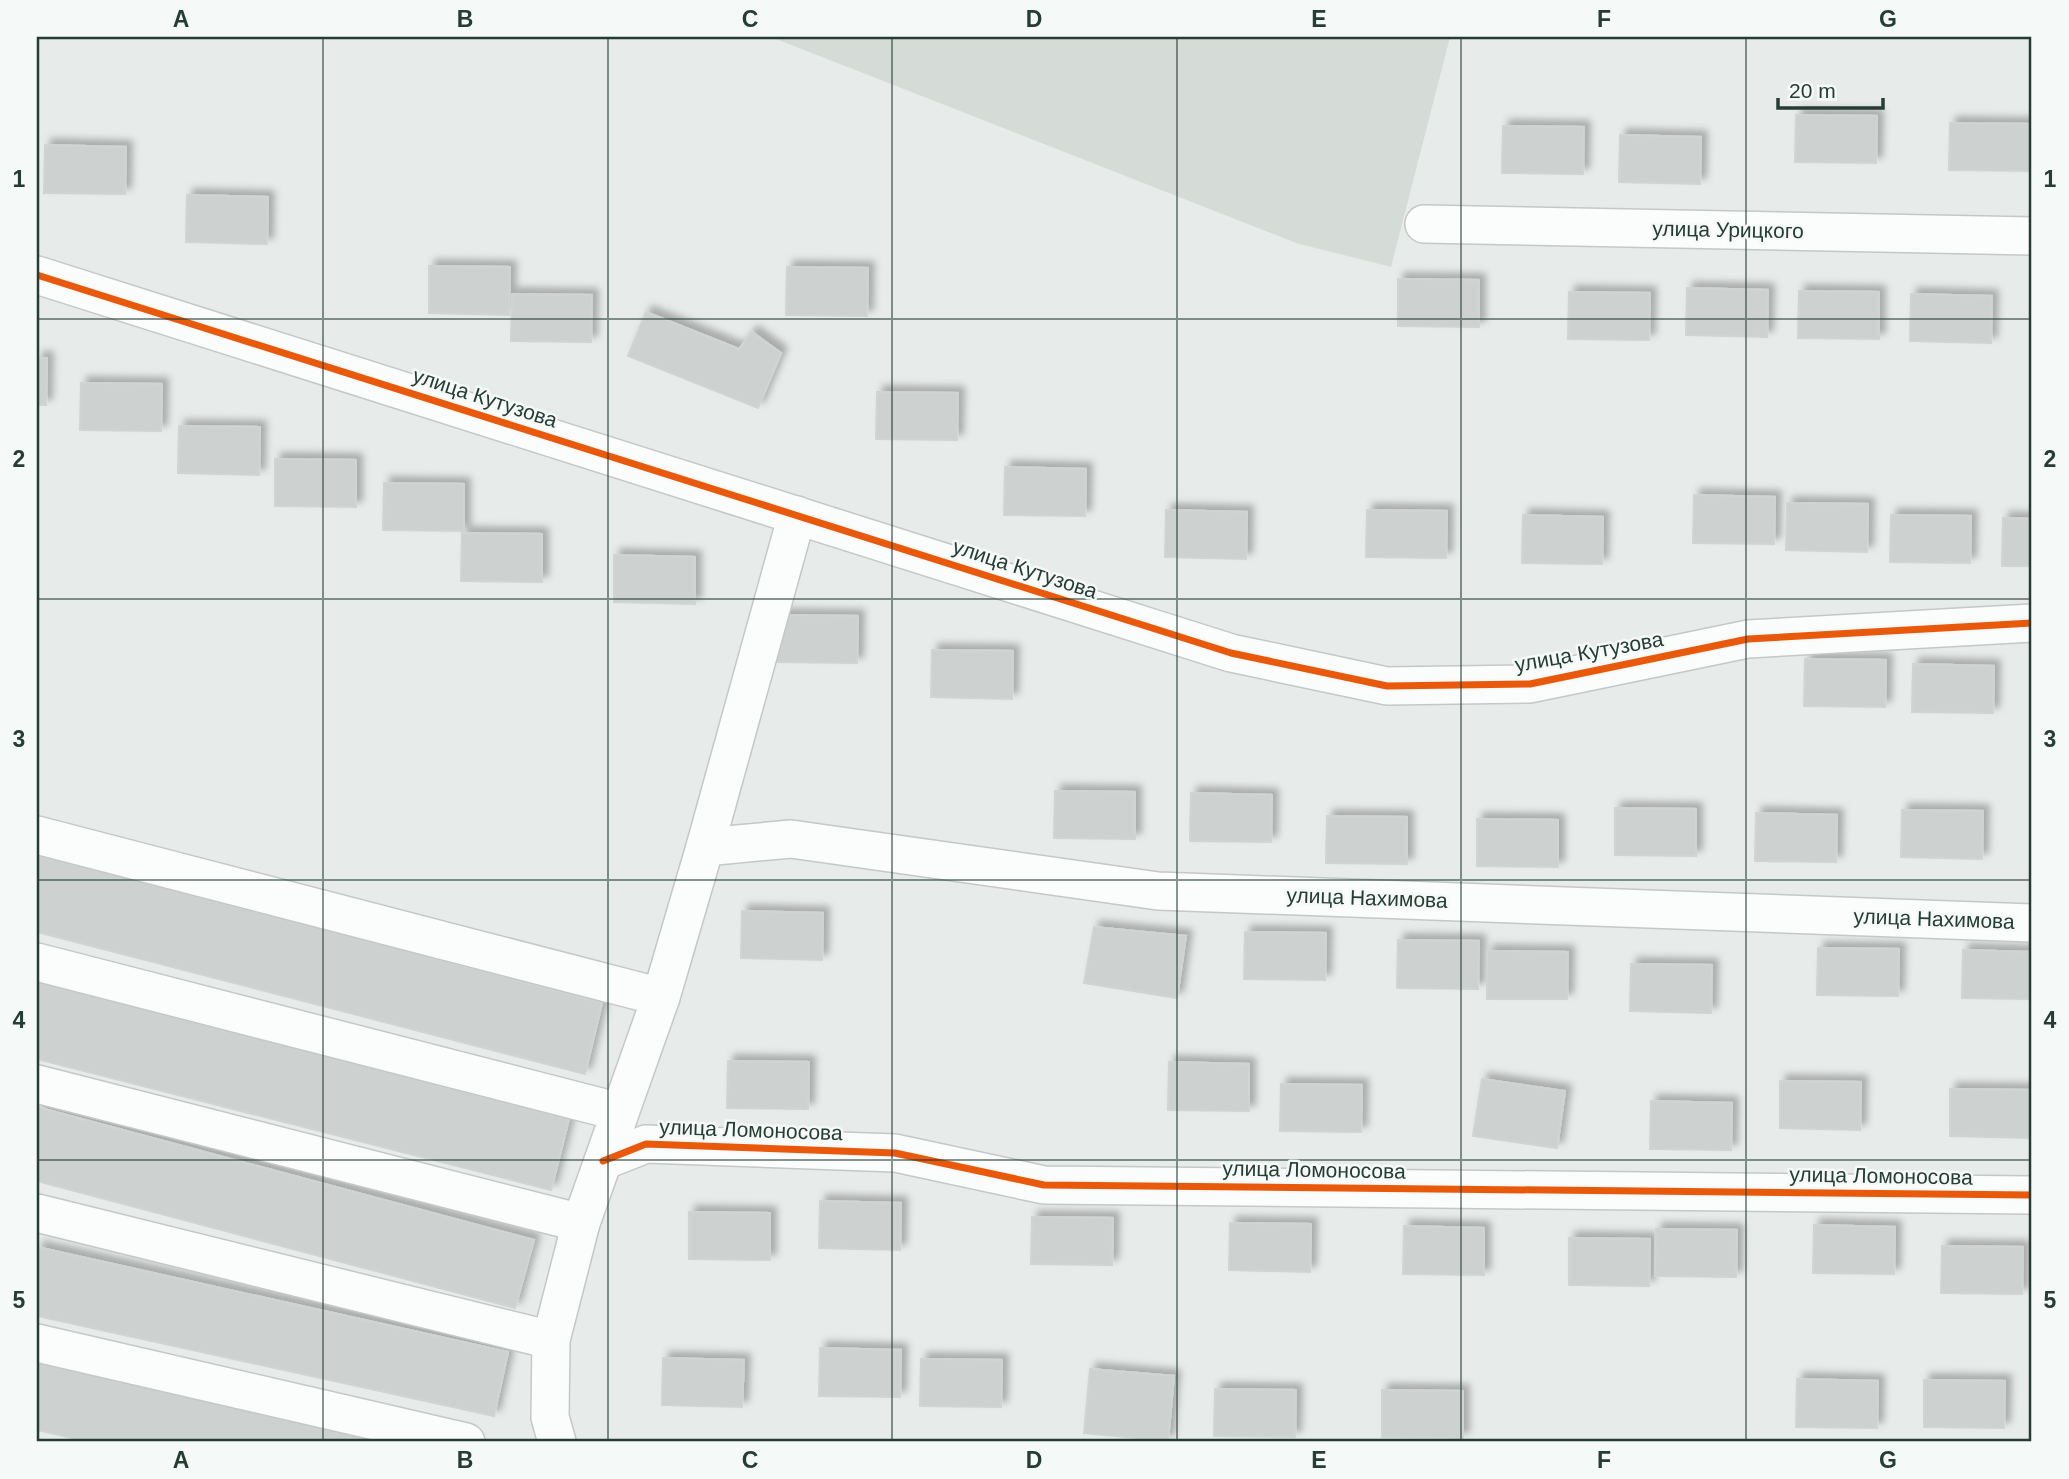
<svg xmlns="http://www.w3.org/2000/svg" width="2069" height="1479" viewBox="0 0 2069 1479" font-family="Arial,sans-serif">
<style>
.built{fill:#d5dcd8}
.building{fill:#cdd2d0;stroke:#d0d4d2;stroke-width:2;filter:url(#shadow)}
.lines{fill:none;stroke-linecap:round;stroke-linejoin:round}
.minor-casing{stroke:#c4c8c6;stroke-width:40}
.minor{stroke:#fbfcfc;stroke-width:37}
.cycleway-casing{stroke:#f5f9f7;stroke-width:11}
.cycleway{stroke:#e8590c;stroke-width:7}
.grid{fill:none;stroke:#263d34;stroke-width:2;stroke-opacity:0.55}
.labels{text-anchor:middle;stroke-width:5;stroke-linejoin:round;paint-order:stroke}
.street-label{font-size:21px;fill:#263d34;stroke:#f5f9f7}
.neatline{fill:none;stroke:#263d34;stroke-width:2.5}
.grid-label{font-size:23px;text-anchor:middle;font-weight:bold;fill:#263d34}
</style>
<defs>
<filter id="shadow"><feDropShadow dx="6" dy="-6" stdDeviation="3.5" flood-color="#0004"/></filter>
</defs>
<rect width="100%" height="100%" fill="#e7ebe9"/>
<!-- built -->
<path class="built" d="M771,37H1450L1391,267L1299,244Z"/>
<!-- building -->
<g class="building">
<path d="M1796,115L1877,116L1876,163L1795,162Z"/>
<path d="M1950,123L2031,124L2030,171L1949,170Z"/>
<path d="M1503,126L1584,127L1583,174L1502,173Z"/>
<path d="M1620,135L1701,137L1700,184L1619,182Z"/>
<path d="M45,145L126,147L125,194L44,193Z"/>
<path d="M187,195L268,197L267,244L186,242Z"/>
<path d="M429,266L510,267L509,315L429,313Z"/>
<path d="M787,267L868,268L867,316L786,315Z"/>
<path d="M1398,279L1479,280V327L1398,326Z"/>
<path d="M1687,288L1768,290L1767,337L1686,335Z"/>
<path d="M1799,291L1879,292V339L1798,338Z"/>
<path d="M1569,292L1650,293L1649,340L1568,339Z"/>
<path d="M512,294L592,295L591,342L511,341Z"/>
<path d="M1911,294L1992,296L1991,343L1910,341Z"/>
<path d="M646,312L739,349L752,332L781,353L758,408L628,356Z"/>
<path d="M37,358H47L46,405H37Z"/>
<path d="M81,383L162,384L161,431L80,430Z"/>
<path d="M877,392L958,393L957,440L876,439Z"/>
<path d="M179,426L260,427L259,475L178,473Z"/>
<path d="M275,459L356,460V507L275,506Z"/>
<path d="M1005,467L1086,469L1085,516L1004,515Z"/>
<path d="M384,483L464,484V531L383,530Z"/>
<path d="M1694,495L1775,497L1774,544L1693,543Z"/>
<path d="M1787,503L1868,504L1867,552L1786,550Z"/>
<path d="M1166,510L1247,512L1246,559L1165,557Z"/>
<path d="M1367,510L1447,511L1446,558L1366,557Z"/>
<path d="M1523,515L1603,517L1602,564L1522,563Z"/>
<path d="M1891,515L1971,516L1970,563L1890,562Z"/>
<path d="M2003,518L2032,519V566H2002Z"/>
<path d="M462,533L542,534V582L461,581Z"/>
<path d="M614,555L695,557V604L614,602Z"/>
<path d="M777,615L858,616L857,663L776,662Z"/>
<path d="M932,650L1013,651L1012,699L931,697Z"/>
<path d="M1805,659L1886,660L1885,707L1804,706Z"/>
<path d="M1913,664L1994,666L1993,713L1912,712Z"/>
<path d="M1055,791L1135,792V839L1054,838Z"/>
<path d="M1191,793L1272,795L1271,842L1190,841Z"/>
<path d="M1615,808L1696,809V856L1615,855Z"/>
<path d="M1902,810L1983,811L1982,859L1901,857Z"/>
<path d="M1756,813L1837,815L1836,862L1755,861Z"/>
<path d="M1327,816L1407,817V864L1326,863Z"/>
<path d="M1477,819L1558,820V867L1477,866Z"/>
<path d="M37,852L602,1003L585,1074L37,932Z"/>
<path d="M742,911L823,913L822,960L741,958Z"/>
<path d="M1094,927L1186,936L1177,998L1084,983Z"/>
<path d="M1245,932L1326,933L1325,980L1244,979Z"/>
<path d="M1398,940L1479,941L1478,989L1397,988Z"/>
<path d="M1818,948L1899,949L1898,996L1817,995Z"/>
<path d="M1963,950L2032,952V999L1962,998Z"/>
<path d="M1487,951L1568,952L1567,999H1487Z"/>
<path d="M1631,964L1712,965L1711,1013L1630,1011Z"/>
<path d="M37,981L569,1119L551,1190L37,1059Z"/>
<path d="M728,1061L809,1062L808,1109L727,1108Z"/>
<path d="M1169,1062L1249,1064V1111L1168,1110Z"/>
<path d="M1482,1079L1565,1091L1557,1148L1473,1136Z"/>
<path d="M1780,1081L1861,1082L1860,1130L1780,1128Z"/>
<path d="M1281,1084L1362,1085L1361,1132L1280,1131Z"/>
<path d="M1950,1089L2031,1090V1138L1950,1136Z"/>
<path d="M1651,1101L1732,1103L1731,1150L1650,1149Z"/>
<path d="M37,1107L534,1240L515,1308L37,1181Z"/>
<path d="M820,1201L901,1203L900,1250L819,1248Z"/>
<path d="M689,1212L770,1213V1260L689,1259Z"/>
<path d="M1032,1217L1113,1218L1112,1265L1031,1264Z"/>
<path d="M1230,1223L1311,1224L1310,1272L1229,1270Z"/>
<path d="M1814,1225L1895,1227L1894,1274L1813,1273Z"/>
<path d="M1404,1226L1484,1228V1275L1403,1274Z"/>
<path d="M1656,1229L1737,1230L1736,1277L1655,1276Z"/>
<path d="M1569,1238L1650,1239L1649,1286L1569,1285Z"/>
<path d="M1942,1246L2023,1247L2022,1294L1941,1293Z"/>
<path d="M37,1247L508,1352L494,1416L37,1316Z"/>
<path d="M820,1348L901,1350L900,1397L819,1396Z"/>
<path d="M37,1356L408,1442H90L37,1430Z"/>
<path d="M663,1358L744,1360L742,1407L662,1405Z"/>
<path d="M921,1359L1002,1360L1001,1407L920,1406Z"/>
<path d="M1090,1369L1174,1376L1168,1441L1084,1433Z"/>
<path d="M1797,1379L1878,1381L1877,1428L1796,1427Z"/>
<path d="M1924,1380L2005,1381L2004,1428L1924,1427Z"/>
<path d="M1215,1389L1296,1390L1295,1437L1214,1436Z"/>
<path d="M1382,1390L1463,1391V1438L1382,1437Z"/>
</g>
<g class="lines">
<!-- minor casing -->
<g class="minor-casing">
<g id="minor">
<path d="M1424,224L2032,236"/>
<path d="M37,275L1231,653L1387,686L1530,684L1748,639L2032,623"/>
<path d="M37,835L661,997"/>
<path d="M705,847L791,839L1158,891L2032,923"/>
<path d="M37,962L620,1112"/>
<path d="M37,1084L581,1223"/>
<path d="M603,1161L646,1144L895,1153L1044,1185L2032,1195"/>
<path d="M37,1213L551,1340"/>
<path d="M37,1343L466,1442"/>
<path d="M557,1442L550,1417L551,1340L581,1223L661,997L705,847L797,515"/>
</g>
</g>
<!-- minor -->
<use href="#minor" class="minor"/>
<!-- cycleway casing -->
<g class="cycleway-casing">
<g id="cycleway">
<path d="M37,275L1231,653L1387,686L1530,684L1748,639L2032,623"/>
<path d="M603,1161L646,1144L895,1153L1044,1185L2032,1195"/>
</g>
</g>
<!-- cycleway -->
<use href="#cycleway" class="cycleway"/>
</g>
<!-- grid -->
<path class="grid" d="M323,37V1442M608,37V1442M892,37V1442M1177,37V1442M1461,37V1442M1746,37V1442M37,319H2032M37,599H2032M37,880H2032M37,1160H2032"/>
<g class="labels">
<!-- street labels -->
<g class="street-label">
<text transform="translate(1728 230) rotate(1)" y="7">улица Урицкого</text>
<text transform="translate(485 398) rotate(18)" y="7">улица Кутузова</text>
<text transform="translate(1025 569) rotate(18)" y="7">улица Кутузова</text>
<text transform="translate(1589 652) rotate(-10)" y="7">улица Кутузова</text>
<text transform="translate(1367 898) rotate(2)" y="7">улица Нахимова</text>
<text transform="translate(1934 919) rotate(2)" y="7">улица Нахимова</text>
<text transform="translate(751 1130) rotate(2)" y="7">улица Ломоносова</text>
<text transform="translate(1314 1170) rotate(1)" y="7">улица Ломоносова</text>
<text transform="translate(1881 1176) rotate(1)" y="7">улица Ломоносова</text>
</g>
</g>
<!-- border -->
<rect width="2069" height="1479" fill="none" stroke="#f5f9f7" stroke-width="77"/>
<!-- scale -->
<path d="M1778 98v10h105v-10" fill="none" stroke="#263d34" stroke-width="3.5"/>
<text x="1789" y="98" font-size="21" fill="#263d34" stroke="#f5f9f7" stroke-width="5" paint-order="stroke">20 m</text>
<rect x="38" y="38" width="1992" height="1402" class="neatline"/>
<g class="grid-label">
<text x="181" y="27">A</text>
<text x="465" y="27">B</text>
<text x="750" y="27">C</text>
<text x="1034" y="27">D</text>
<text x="1319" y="27">E</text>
<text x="1604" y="27">F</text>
<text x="1888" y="27">G</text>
<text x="19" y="187">1</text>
<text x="2050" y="187">1</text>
<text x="19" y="467">2</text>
<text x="2050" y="467">2</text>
<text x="19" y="747">3</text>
<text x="2050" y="747">3</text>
<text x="19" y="1028">4</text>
<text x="2050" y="1028">4</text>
<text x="19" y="1308">5</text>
<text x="2050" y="1308">5</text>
<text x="181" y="1468">A</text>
<text x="465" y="1468">B</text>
<text x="750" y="1468">C</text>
<text x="1034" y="1468">D</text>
<text x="1319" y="1468">E</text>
<text x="1604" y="1468">F</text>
<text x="1888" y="1468">G</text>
</g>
</svg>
